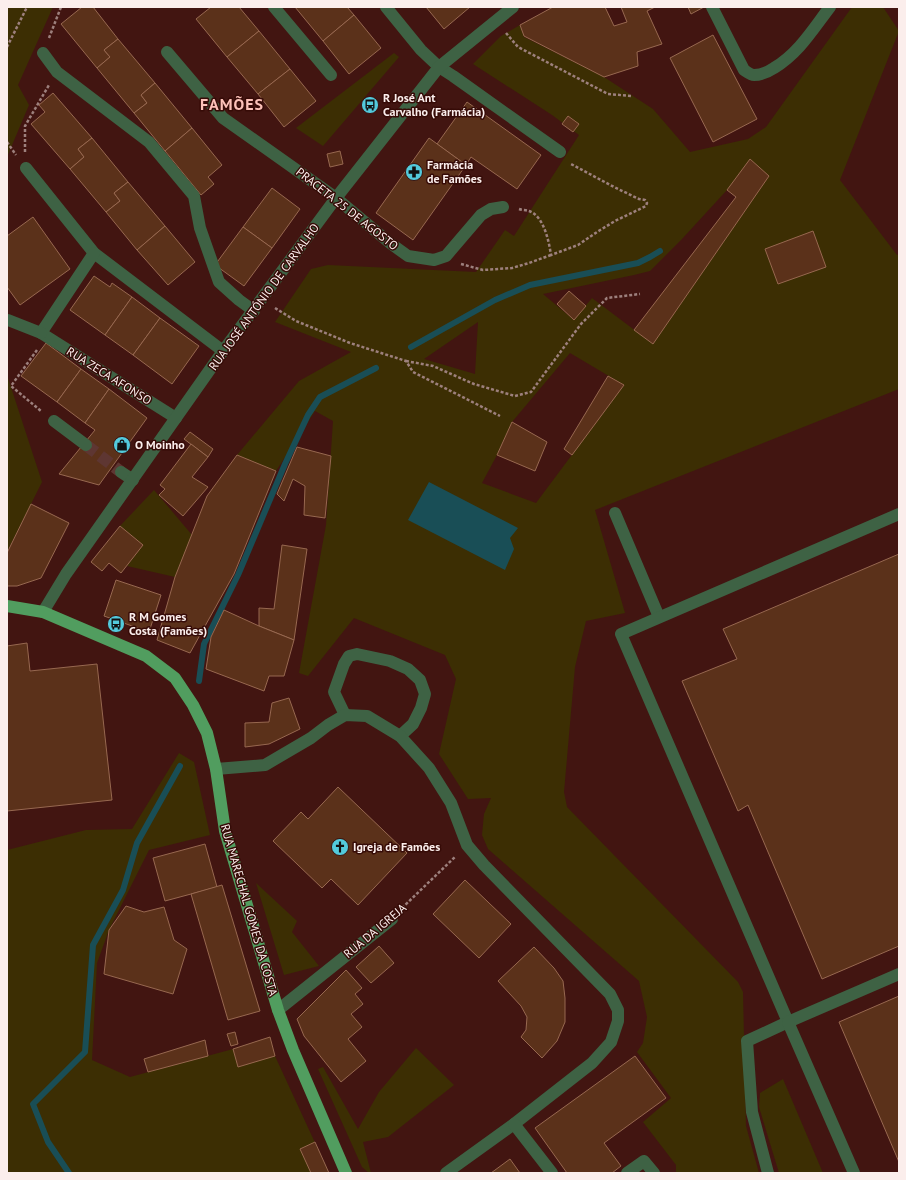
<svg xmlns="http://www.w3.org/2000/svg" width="906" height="1180" viewBox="0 0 906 1180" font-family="'PT Sans',sans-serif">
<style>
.green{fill:#3c2e03;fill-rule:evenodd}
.water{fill:#194e56}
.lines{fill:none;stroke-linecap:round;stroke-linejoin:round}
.stream{stroke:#194e56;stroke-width:6}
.building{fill:#5b311a;stroke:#976850}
.minor-tunnel{stroke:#5e3632;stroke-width:12;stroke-dasharray:12 6;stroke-linecap:butt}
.path{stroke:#9d807d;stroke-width:2.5;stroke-dasharray:3 2;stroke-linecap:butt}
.minor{stroke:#3e6244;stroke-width:12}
.major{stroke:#519d5f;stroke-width:12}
.labels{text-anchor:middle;stroke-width:3;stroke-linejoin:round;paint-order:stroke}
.poi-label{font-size:12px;font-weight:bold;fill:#fbeeec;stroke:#360b07;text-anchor:start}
.street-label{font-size:12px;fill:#fbeeec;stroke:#360b07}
.district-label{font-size:16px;font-weight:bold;letter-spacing:1px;fill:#fcc1b8;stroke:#360b07}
</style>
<rect width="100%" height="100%" fill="#421511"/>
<!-- green -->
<g class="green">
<path d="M7,7H53L18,85L29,105L7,157Z"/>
<path d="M852,7H883L899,31L840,180L897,255L899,254V389L595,510L625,613L586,621L575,667L564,792L567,807L738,982L743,992L746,1126L759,1173H676V1165L643,1122L671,1098L637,1052L643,1043L647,1017L639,981L488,849L482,835L484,814L491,798L468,799L439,754L456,679L445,655L354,618L308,676L299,673L326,525L333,421L315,411L276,471L237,455L299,381L351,352L275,322L311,269L328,265L476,272L505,230L514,236L579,135L552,115L473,64L501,36L520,25L524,37L604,77L653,109L690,152L748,139L766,127ZM750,160L769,176L653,344L592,298L574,320L543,294L634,275L650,271L682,239L727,190ZM478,322L475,374L424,359ZM570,353L624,385L536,503L482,483L497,455L512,422Z"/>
<path d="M394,53L399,57L323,146L296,128Z"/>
<path d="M7,375L42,482L7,552Z"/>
<path d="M154,490L192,535L175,577L127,566L143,545L120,526Z"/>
<path d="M179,753L194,762L210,835L149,850L109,930L97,963L92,1060L130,1077L233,1049L270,1037L275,1056L329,1173H7V850L86,830L132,829Z"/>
<path d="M256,883L297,921L292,932L319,966L284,975Z"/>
<path d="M416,1048L454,1085L388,1137L363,1142L371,1173H369L362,1167L318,1069L323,1067L358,1129L379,1092Z"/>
<path d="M783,1079L823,1173H779L759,1107L760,1093Z"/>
</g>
<!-- water -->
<path class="water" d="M429,482L518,528L510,538L514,549L505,570L408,520Z"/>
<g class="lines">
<!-- stream -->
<g class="stream">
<path d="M411,347L495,300L530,285L638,263L650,257L660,251"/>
<path d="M199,681L204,644L238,575L285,464L308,415L320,397L376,368"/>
<path d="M69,1173L48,1142L33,1104L85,1052L93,945L123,890L137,843L180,766"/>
</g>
</g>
<!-- building -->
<g class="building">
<path d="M82,7H93L118,39L104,50L110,57L97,68L61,24Z"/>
<path d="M211,7H239L259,31L227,57L196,19Z"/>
<path d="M295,7H347L354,15L323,41Z"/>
<path d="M426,7H470L444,29Z"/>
<path d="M553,7H605L614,26L627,22L621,7H655L647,11L662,44L637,52L638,66L604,77L524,36L520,25Z"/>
<path d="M688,7H704L691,14Z"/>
<path d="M354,15L381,48L349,74L323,41Z"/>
<path d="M259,31L290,69L258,94L227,57Z"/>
<path d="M713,35L757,119L713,142L670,58Z"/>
<path d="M118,39L155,83L141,95L147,103L134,113L97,68L110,57L104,50Z"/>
<path d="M290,69L316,101L284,127L258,94Z"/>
<path d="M155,83L192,128L165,151L134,113L147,103L141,95Z"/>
<path d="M53,93L92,138L78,149L84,157L70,169L31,124L45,112L39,105Z"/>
<path d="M467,102L541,155L517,189L471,157L466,165L437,144Z"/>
<path d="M568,116L579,124L573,132L562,124Z"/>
<path d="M192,128L222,165L208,177L214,184L201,195L165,151Z"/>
<path d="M92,138L128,182L114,193L120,201L106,212L70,169L84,157L78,149Z"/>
<path d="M429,138L466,165L413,240L376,213Z"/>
<path d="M340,151L343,164L330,167L327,154Z"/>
<path d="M750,159L769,176L653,344L634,330L736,197L727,190Z"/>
<path d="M128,182L165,226L137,250L106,212L120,201L114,193Z"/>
<path d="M272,188L300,209L272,248L243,227Z"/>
<path d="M33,217L70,269L20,305L7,287V236Z"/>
<path d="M165,226L195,262L168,285L137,250Z"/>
<path d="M243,227L272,248L244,286L215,265Z"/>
<path d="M813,231L826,267L778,284L765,249Z"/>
<path d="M94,276L110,287L112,283L132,297L105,335L70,310Z"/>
<path d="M569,291L586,306L574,320L557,304Z"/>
<path d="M132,297L160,318L133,355L105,335Z"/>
<path d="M160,318L199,346L172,384L133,355Z"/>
<path d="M46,343L81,369L57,402L21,376Z"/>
<path d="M81,369L109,389L85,423L57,402Z"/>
<path d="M608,376L624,385L572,455L564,449Z"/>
<path d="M109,389L147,418L99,485L59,474L95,430L85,423Z"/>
<path d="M512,422L547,442L535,471L497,455Z"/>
<path d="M190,432L213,449L208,457L184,439Z"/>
<path d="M191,444L208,457L192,477L208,487L183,516L159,495L165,489L160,485Z"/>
<path d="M297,447L331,456L325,518L304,515L305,486L293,479L284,501L277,494Z"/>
<path d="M237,455L276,471L234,574L190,653L157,640L175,577L207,496Z"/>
<path d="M31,504L69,523L41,578L17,586H7V553Z"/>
<path d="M120,526L143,545L121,573L109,563L102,571L91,562Z"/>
<path d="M282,545L307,549L294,640L259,626V608L274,609Z"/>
<path d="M899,554V946L822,979L748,805L738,811L682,681L737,659L723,629Z"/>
<path d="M116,580L161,595L149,632L104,616Z"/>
<path d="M224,610L259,626L294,640L284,676H269L264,691L206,669L211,637Z"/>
<path d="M27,643L30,671L97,664L112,800L7,811V646Z"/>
<path d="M289,698L300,729L269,744L245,747V723L269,722L272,703Z"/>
<path d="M338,787L407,853L358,905L331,879L322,888L273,841L301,812L308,819Z"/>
<path d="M205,844L217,887L165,901L153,858Z"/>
<path d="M465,880L511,924L479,958L433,914Z"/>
<path d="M222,885L260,1011L228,1020L191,894Z"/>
<path d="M126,906L144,912L164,907L174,940L187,949L173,994L104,974L109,930Z"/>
<path d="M379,946L394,963L371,983L356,967Z"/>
<path d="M534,947L554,968L563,981L565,998V1022L557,1041L542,1058L521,1037L526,1030L527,1017L521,1006L498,981Z"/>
<path d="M346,970L362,988L355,994L363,1004L351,1014L362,1027L348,1039L366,1061L341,1082L304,1036L297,1019Z"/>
<path d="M899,996V1162L839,1022Z"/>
<path d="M235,1032L238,1044L231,1046L227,1034Z"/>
<path d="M270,1037L275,1056L238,1067L233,1049Z"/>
<path d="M205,1040L208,1056L148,1072L144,1059Z"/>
<path d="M635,1056L666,1098L604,1143L621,1166L612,1173H567L535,1128Z"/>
<path d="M315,1142L329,1173H311L300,1149Z"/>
<path d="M510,1159L520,1173H491Z"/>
</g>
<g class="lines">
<!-- minor-tunnel -->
<path class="minor-tunnel" d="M86,445L121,472"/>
<!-- path -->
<g class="path">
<path d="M506,33L518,47L608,94L631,96"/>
<path d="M49,38L61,7"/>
<path d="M7,47L27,7"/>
<path d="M7,142L16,155"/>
<path d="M25,152V126L49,85"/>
<path d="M519,209C522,210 526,210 529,211C544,216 549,242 551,255L578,245L597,232L615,221L646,206L647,203L645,200L639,199L614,187L571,164"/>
<path d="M461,264L483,270L512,268L529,263L551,255"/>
<path d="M275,308L296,321L350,343L406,361L413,372L500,416"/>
<path d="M37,350L11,386L41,411"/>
<path d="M406,361L433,366L474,384L515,396L531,392L581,324L607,298L640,294"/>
<path d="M402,908L456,856"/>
</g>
<!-- minor -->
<g class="minor">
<path d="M274,7L331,75"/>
<path d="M386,7L421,50L439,67L453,76L560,152"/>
<path d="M712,7L744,70C747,72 751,75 754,75C762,75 768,72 774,68C799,53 813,29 830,7"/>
<path d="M167,52L223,118L336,198L390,243L408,256L434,260L446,256L481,215L491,209L503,207"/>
<path d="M43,53L57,72L149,142L194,196L200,228L219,282L239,300L254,311"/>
<path d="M26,168L94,253L223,351"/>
<path d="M94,253L41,333L176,418"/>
<path d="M8,320L41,333"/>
<path d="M54,421L86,445"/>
<path d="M121,472L133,480"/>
<path d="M615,513L659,617"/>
<path d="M43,612L66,574L223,351L336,198L439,67L513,7"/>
<path d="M345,715L334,692L344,664L349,656L357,654L390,661L408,669L420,680L425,694L421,708L413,724L400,736"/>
<path d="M216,769L265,765L311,738L328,725L345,715L367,716L400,736L429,768L451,803L467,845L484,865L610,994L618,1010V1021L611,1042L592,1063L514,1124L446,1173"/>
<path d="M278,1010L392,919"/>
<path d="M514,1124L552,1173"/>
<path d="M627,1173L644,1161L654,1173"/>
<path d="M768,1173L752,1112L747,1041L788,1022L621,634L899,514"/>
<path d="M854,1173L788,1022L899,974"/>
</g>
<!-- major -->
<path class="major" d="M7,606L43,612L146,656L175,678L193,705L207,733L216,769L225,831L278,1010L293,1050L346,1173"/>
</g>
<!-- icons -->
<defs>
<g id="bus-disc" transform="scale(0.9)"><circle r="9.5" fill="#53cadc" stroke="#360b07"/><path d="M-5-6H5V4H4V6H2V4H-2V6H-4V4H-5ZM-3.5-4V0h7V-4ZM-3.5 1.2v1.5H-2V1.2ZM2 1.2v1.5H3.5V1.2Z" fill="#111"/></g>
<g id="pharmacy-disc" transform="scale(0.9)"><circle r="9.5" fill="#53cadc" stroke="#360b07"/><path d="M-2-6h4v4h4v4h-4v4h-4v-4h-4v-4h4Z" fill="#111"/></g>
<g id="shop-disc" transform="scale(0.9)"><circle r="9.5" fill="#53cadc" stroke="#360b07"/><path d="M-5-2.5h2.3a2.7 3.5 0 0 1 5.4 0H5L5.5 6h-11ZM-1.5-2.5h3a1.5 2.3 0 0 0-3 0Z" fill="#111"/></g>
<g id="church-disc" transform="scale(0.9)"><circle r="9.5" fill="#53cadc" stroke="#360b07"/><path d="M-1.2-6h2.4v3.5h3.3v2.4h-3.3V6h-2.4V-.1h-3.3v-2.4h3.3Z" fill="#111"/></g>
</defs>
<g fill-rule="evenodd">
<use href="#bus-disc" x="370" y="105"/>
<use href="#pharmacy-disc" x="414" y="172"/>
<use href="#shop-disc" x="122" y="445"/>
<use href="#bus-disc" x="116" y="624"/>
<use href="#church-disc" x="340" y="847"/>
</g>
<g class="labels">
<!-- poi labels -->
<g class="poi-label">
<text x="383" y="102">R José Ant<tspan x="383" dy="14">Carvalho (Farmácia)</tspan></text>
<text x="427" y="169">Farmácia<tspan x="427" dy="14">de Famões</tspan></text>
<text x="135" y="449">O Moinho</text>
<text x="129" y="621">R M Gomes<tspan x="129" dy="14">Costa (Famões)</tspan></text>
<text x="353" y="851">Igreja de Famões</text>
</g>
<!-- street labels -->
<g class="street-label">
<text transform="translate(347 209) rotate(38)" y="4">PRACETA 25 DE AGOSTO</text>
<text transform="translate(264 297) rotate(-54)" y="4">RUA JOSÉ ANTÓNIO DE CARVALHO</text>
<text transform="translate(109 376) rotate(32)" y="4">RUA ZECA AFONSO</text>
<text transform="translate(249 910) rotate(74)" y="4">RUA MARECHAL GOMES DA COSTA</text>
<text transform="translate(375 931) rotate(-40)" y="4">RUA DA IGREJA</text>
</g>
<!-- district labels -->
<g class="district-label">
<text x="232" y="110">FAMÕES</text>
</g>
</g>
<!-- border -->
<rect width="906" height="1180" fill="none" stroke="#fbeeec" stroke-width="16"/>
</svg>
